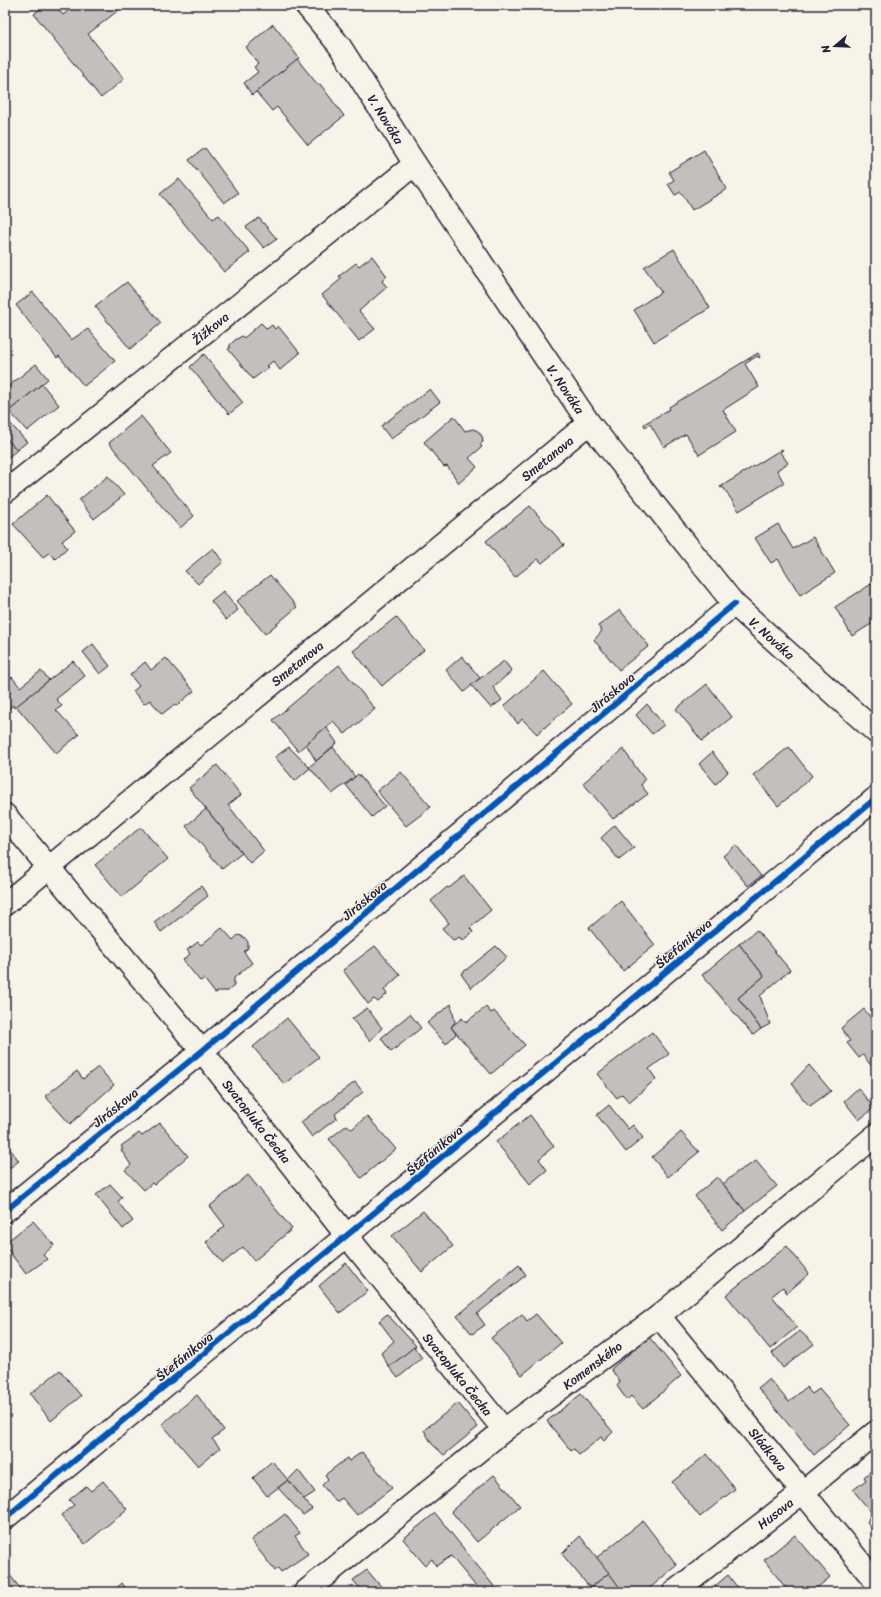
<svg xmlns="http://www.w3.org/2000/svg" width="881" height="1597" viewBox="0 0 881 1597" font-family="Sriracha,sans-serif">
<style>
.building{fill:#c2bfbd;stroke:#22223b}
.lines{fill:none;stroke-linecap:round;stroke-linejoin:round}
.minor-casing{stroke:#22223b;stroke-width:25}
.minor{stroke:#f7f3e8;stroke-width:22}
.cycleway-casing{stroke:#f7f3e8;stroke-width:8}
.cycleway{stroke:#0057b8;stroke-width:6}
.labels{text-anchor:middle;stroke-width:3;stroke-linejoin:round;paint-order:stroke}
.street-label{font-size:13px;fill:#22223b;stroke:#f7f3e8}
</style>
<rect width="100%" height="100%" fill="#f7f3e8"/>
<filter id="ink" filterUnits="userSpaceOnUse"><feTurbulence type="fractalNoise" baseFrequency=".025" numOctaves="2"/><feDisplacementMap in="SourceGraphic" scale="8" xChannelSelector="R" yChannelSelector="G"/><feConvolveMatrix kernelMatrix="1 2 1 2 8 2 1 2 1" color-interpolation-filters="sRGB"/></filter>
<g filter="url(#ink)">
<!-- building -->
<g class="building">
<path d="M45,5H55L63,15L75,5H125L88,34L124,79L101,98L34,14Z"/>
<path d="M273,24L299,58L252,95L244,83L258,72L254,67L258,64L246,47Z"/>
<path d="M297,59L318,85L320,84L344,116L308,145L277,107L272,111L256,92Z"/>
<path d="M205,148L238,193L224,203L189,160Z"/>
<path d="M704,150L727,189L692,210L681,192L675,195L668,184L674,180L669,172Z"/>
<path d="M179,179L213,219L219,215L250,252L224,272L160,194Z"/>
<path d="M259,218L277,239L264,248L246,227Z"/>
<path d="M674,249L710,308L654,342L634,310L661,292L644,267Z"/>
<path d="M372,256L387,276L382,281L387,287L359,311L375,329L359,341L322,295L341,279L339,276L356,263L359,266Z"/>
<path d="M127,282L161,323L130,349L95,306Z"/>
<path d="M33,292L71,340L88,329L115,361L84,386L59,356L57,358L16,305Z"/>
<path d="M261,323L267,329L272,325L275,329L278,326L300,353L280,370L273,361L267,366L269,367L253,379L228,349L231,347L229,346L235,340L242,336L244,338Z"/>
<path d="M758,353L760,357L759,358L757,356L745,364L759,387L723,410L736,432L699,455L686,434L664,447L650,424L645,427L644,424L670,409L669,407Z"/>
<path d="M204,354L243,403L229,414L190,367Z"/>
<path d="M36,364L48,379L9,411L5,406V389Z"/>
<path d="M42,384L59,405L27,431L9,411Z"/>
<path d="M430,389L440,402L391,439L381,426Z"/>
<path d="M141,416L171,453L153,466L194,516L180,528L109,443Z"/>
<path d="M454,416L465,431L473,429L478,431L482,436L483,442L480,444L482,447L469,458L477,467L459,483L447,466L444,467L424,442Z"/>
<path d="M7,420L27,442L17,450L5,437V422Z"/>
<path d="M5,437L17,450L5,460Z"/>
<path d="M782,449L783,450L780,452L788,463L777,470L784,483L739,511L723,487L721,488L720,487Z"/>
<path d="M108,476L124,495L94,519L79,500Z"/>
<path d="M47,495L75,531L62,541L67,548L55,559L49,553L43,557L13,524Z"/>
<path d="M530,506L564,545L542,563L538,559L515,577L486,541Z"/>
<path d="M778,524L793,549L813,537L835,573L800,595L778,559L771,563L755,538Z"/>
<path d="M213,548L223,562L198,584L185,571Z"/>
<path d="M270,575L297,607L265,634L237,601Z"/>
<path d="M873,583L876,587V621L852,636L835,607Z"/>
<path d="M223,591L238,610L226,620L211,601Z"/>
<path d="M620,610L649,646L619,670L594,640L602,631L598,626Z"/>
<path d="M396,617L424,650L382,686L353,651Z"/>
<path d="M93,644L110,666L100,674L83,652Z"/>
<path d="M462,656L480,678L464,692L446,670Z"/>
<path d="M166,658L194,691L176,706L175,704L162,714L150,700L144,704L133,691L139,686L130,675L145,662L151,670Z"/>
<path d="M73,661L85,676L56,699L62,706L56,710L79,735L56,753L16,706Z"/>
<path d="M504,661L512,671L493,687L502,700L491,708L471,685Z"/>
<path d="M339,665L375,709L345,734L333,721L298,751L273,720Z"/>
<path d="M41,671L49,680L14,708L13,705L5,712V679L7,682L12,677L20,687Z"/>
<path d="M544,671L572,704L537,734L522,719L518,724L504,706Z"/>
<path d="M707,684L732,717L702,741L676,709Z"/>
<path d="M647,704L664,725L652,734L636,715Z"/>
<path d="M326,727L337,743L316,761L306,744Z"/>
<path d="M289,747L310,768L295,781L275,757Z"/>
<path d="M333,747L355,777L332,794L309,767Z"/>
<path d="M789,747L812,776L796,791L778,806L753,775Z"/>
<path d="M623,749L645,780L641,785L648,794L613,819L583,783Z"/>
<path d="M712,752L728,772L716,784L699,764Z"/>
<path d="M217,765L241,795L228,805L264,851L250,863L189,788Z"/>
<path d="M401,772L431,807L406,826L377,791Z"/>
<path d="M358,774L385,806L372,817L346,785Z"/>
<path d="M206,809L242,853L222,869L186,826Z"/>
<path d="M615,825L634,848L619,860L601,838Z"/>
<path d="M141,827L168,859L122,897L95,865Z"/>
<path d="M736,845L761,876L748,886L723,856Z"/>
<path d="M464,876L491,910L470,928L473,932L462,941L460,937L453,940L442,928L449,923L431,901L447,887L449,888Z"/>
<path d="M201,886L208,896L161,932L154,922Z"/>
<path d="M621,901L655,945L623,971L589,928Z"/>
<path d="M222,928L233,940L238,935L244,937L248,942V948L244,952L252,963L234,978V986L228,991H220L215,993L204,979L200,981L183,960L190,954L187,950L198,942L201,945Z"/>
<path d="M757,930L790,970L760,996L770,1024L761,1029L738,998L764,976L739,944Z"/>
<path d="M739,944L764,976L738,998L761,1029L753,1035L702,975Z"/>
<path d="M375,946L400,975L384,990L387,994L378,1002L374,999L368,1004L343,970Z"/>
<path d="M496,946L507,957L471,988L461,974Z"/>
<path d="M451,1004L455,1022L451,1027L456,1034L446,1044L427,1023Z"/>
<path d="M486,1007L491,1013L494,1011L525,1045L491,1074L451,1027L462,1018L466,1022Z"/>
<path d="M367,1008L382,1028L370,1041L352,1019Z"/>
<path d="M864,1009L876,1025V1065L873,1068L863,1055L859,1058L847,1043L850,1041L841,1028Z"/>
<path d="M410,1014L421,1028L391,1052L381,1038Z"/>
<path d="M287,1018L319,1057L284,1084L253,1047Z"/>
<path d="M652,1032L669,1054L649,1069L656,1079L629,1102L622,1094L617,1098L597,1074Z"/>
<path d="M809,1065L831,1091L810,1106L802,1098L792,1083Z"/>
<path d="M98,1067L114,1085L70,1124L45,1096L77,1071L83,1079Z"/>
<path d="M355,1082L363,1092L335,1114L337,1118L312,1137L301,1122Z"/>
<path d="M858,1088L874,1108L859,1120L844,1101Z"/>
<path d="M609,1105L628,1129L633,1125L643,1138L626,1152L597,1115Z"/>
<path d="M530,1115L554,1146L539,1159L547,1170L530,1184L496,1142Z"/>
<path d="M367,1116L396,1149L361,1178L329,1139L347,1125L352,1129Z"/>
<path d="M160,1123L188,1156L154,1185L152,1183L144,1190L125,1170L131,1165L121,1150L123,1149L121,1146L139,1133L142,1136Z"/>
<path d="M681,1132L699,1152L668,1177L652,1157Z"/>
<path d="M5,1142L19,1161L5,1171V1175Z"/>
<path d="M756,1161L777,1186L745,1211L723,1184L737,1172Z"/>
<path d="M248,1175L292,1229L254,1261L243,1247L223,1263L206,1242L225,1226L210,1206Z"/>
<path d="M717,1177L745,1211L722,1230L695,1196Z"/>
<path d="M110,1184L122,1197L118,1202L133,1221L123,1229L96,1195Z"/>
<path d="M423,1211L453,1246L422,1272L392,1236Z"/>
<path d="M33,1221L54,1245L43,1255L47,1259L26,1274L5,1246V1243Z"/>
<path d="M787,1246L809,1274L787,1293L783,1287L772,1296L797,1327L770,1349L726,1295Z"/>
<path d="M346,1263L368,1291L340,1313L319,1286Z"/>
<path d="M519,1265L526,1275L477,1314L485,1325L472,1334L457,1316Z"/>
<path d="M387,1314L416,1346L389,1367L381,1353L394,1341L379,1321Z"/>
<path d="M522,1314L527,1321L536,1314L561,1343L522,1375L491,1338Z"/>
<path d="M800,1331L814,1344L783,1368L772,1353Z"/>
<path d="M649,1337L681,1376L643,1409L631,1396L627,1400L617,1386L620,1382L611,1369Z"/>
<path d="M414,1347L422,1358L398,1378L389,1367Z"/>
<path d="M60,1370L81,1396L51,1421L30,1394Z"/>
<path d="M769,1379L789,1402L806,1387L812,1394L819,1389L850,1425L814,1455L758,1388Z"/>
<path d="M581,1394L613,1432L604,1441L601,1437L579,1455L574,1449L571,1451L547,1421Z"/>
<path d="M197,1395L224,1430L212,1439L220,1448L198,1466L162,1424Z"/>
<path d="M458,1403L478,1427L444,1455L432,1444L424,1430Z"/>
<path d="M362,1452L392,1488L357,1515L342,1498L336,1502L322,1485L328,1479L325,1475L347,1458L349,1461Z"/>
<path d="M707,1454L735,1489L700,1517L672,1482Z"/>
<path d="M272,1461L288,1480L267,1496L253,1478Z"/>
<path d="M876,1466V1508L871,1512L853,1490L866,1480L864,1477Z"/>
<path d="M298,1470L315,1492L304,1499L288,1480Z"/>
<path d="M494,1475L520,1506L477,1542L451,1511Z"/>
<path d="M288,1480L312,1509L303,1515L278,1488Z"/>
<path d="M103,1481L127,1509L85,1544L61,1515L74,1505L69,1500L86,1486L91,1491Z"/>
<path d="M876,1508V1533L867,1523L871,1512Z"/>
<path d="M435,1513L497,1590L494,1592H474L478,1589L451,1556L436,1566L432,1559L425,1565L403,1539Z"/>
<path d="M285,1514L300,1533L295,1536L308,1554L281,1572L278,1568L275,1571L251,1540Z"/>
<path d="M643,1521L677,1565L645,1592H623L596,1558Z"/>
<path d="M795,1535L830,1577L812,1592H789L764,1560Z"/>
<path d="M580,1536L609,1573L590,1588L562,1554Z"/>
<path d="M5,1569L23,1592H5Z"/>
<path d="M367,1570L383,1589L379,1592H363L353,1580Z"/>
<path d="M609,1573L623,1592H585L590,1588Z"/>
<path d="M728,1575L741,1592H708Z"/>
<path d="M122,1583L128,1592H112Z"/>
</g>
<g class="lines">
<!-- minor casing -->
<g class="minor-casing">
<g id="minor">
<path d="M306,5L339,45L415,164L589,423L734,604L876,732"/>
<path d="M5,492L415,164"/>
<path d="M5,815L202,1051L347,1236L504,1430"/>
<path d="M5,904L589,423"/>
<path d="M5,1211L202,1051L734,604"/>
<path d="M659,1316L876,1582"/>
<path d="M5,1518L876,798"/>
<path d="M305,1592L504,1430L659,1316L876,1135"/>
<path d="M674,1592L803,1492L876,1432"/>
</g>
</g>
<!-- minor -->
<use href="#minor" class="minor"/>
<!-- cycleway casing -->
<g class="cycleway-casing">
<g id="cycleway">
<path d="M5,1211L202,1051L734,604"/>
<path d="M5,1518L876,798"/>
</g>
</g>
<!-- cycleway -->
<use href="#cycleway" class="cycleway"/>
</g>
</g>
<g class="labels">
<!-- street labels -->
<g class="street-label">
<text transform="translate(386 119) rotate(58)" y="5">V. Nováka</text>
<text transform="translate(210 328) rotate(-39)" y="5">Žižkova</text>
<text transform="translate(566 389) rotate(56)" y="5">V. Nováka</text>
<text transform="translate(547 458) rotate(-39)" y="5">Smetanova</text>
<text transform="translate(772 638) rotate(42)" y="5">V. Nováka</text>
<text transform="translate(297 663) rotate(-39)" y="5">Smetanova</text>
<text transform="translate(612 692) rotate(-40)" y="5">Jiráskova</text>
<text transform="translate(364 900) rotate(-40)" y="5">Jiráskova</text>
<text transform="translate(683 943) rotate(-40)" y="5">Štefánikova</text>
<text transform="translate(115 1107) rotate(-39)" y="5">Jiráskova</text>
<text transform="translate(257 1121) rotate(52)" y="5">Svatopluka Čecha</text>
<text transform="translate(434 1150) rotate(-40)" y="5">Štefánikova</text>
<text transform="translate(184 1356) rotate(-39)" y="5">Štefánikova</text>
<text transform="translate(592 1365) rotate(-37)" y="5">Komenského</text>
<text transform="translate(458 1374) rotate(51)" y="5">Svatopluka Čecha</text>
<text transform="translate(768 1449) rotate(51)" y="5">Sládkova</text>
<text transform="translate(775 1513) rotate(-38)" y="5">Husova</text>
</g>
</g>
<!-- margin -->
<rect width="881" height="1597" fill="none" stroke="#f7f3e8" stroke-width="20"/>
<rect x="10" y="10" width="861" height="1577" fill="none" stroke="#22223b" stroke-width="1.5" filter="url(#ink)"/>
<!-- north arrow -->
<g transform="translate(835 46) rotate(251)" stroke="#f7f3e8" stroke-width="3" paint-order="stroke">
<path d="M0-3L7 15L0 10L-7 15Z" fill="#22223b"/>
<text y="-6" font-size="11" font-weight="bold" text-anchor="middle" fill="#22223b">N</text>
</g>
</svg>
